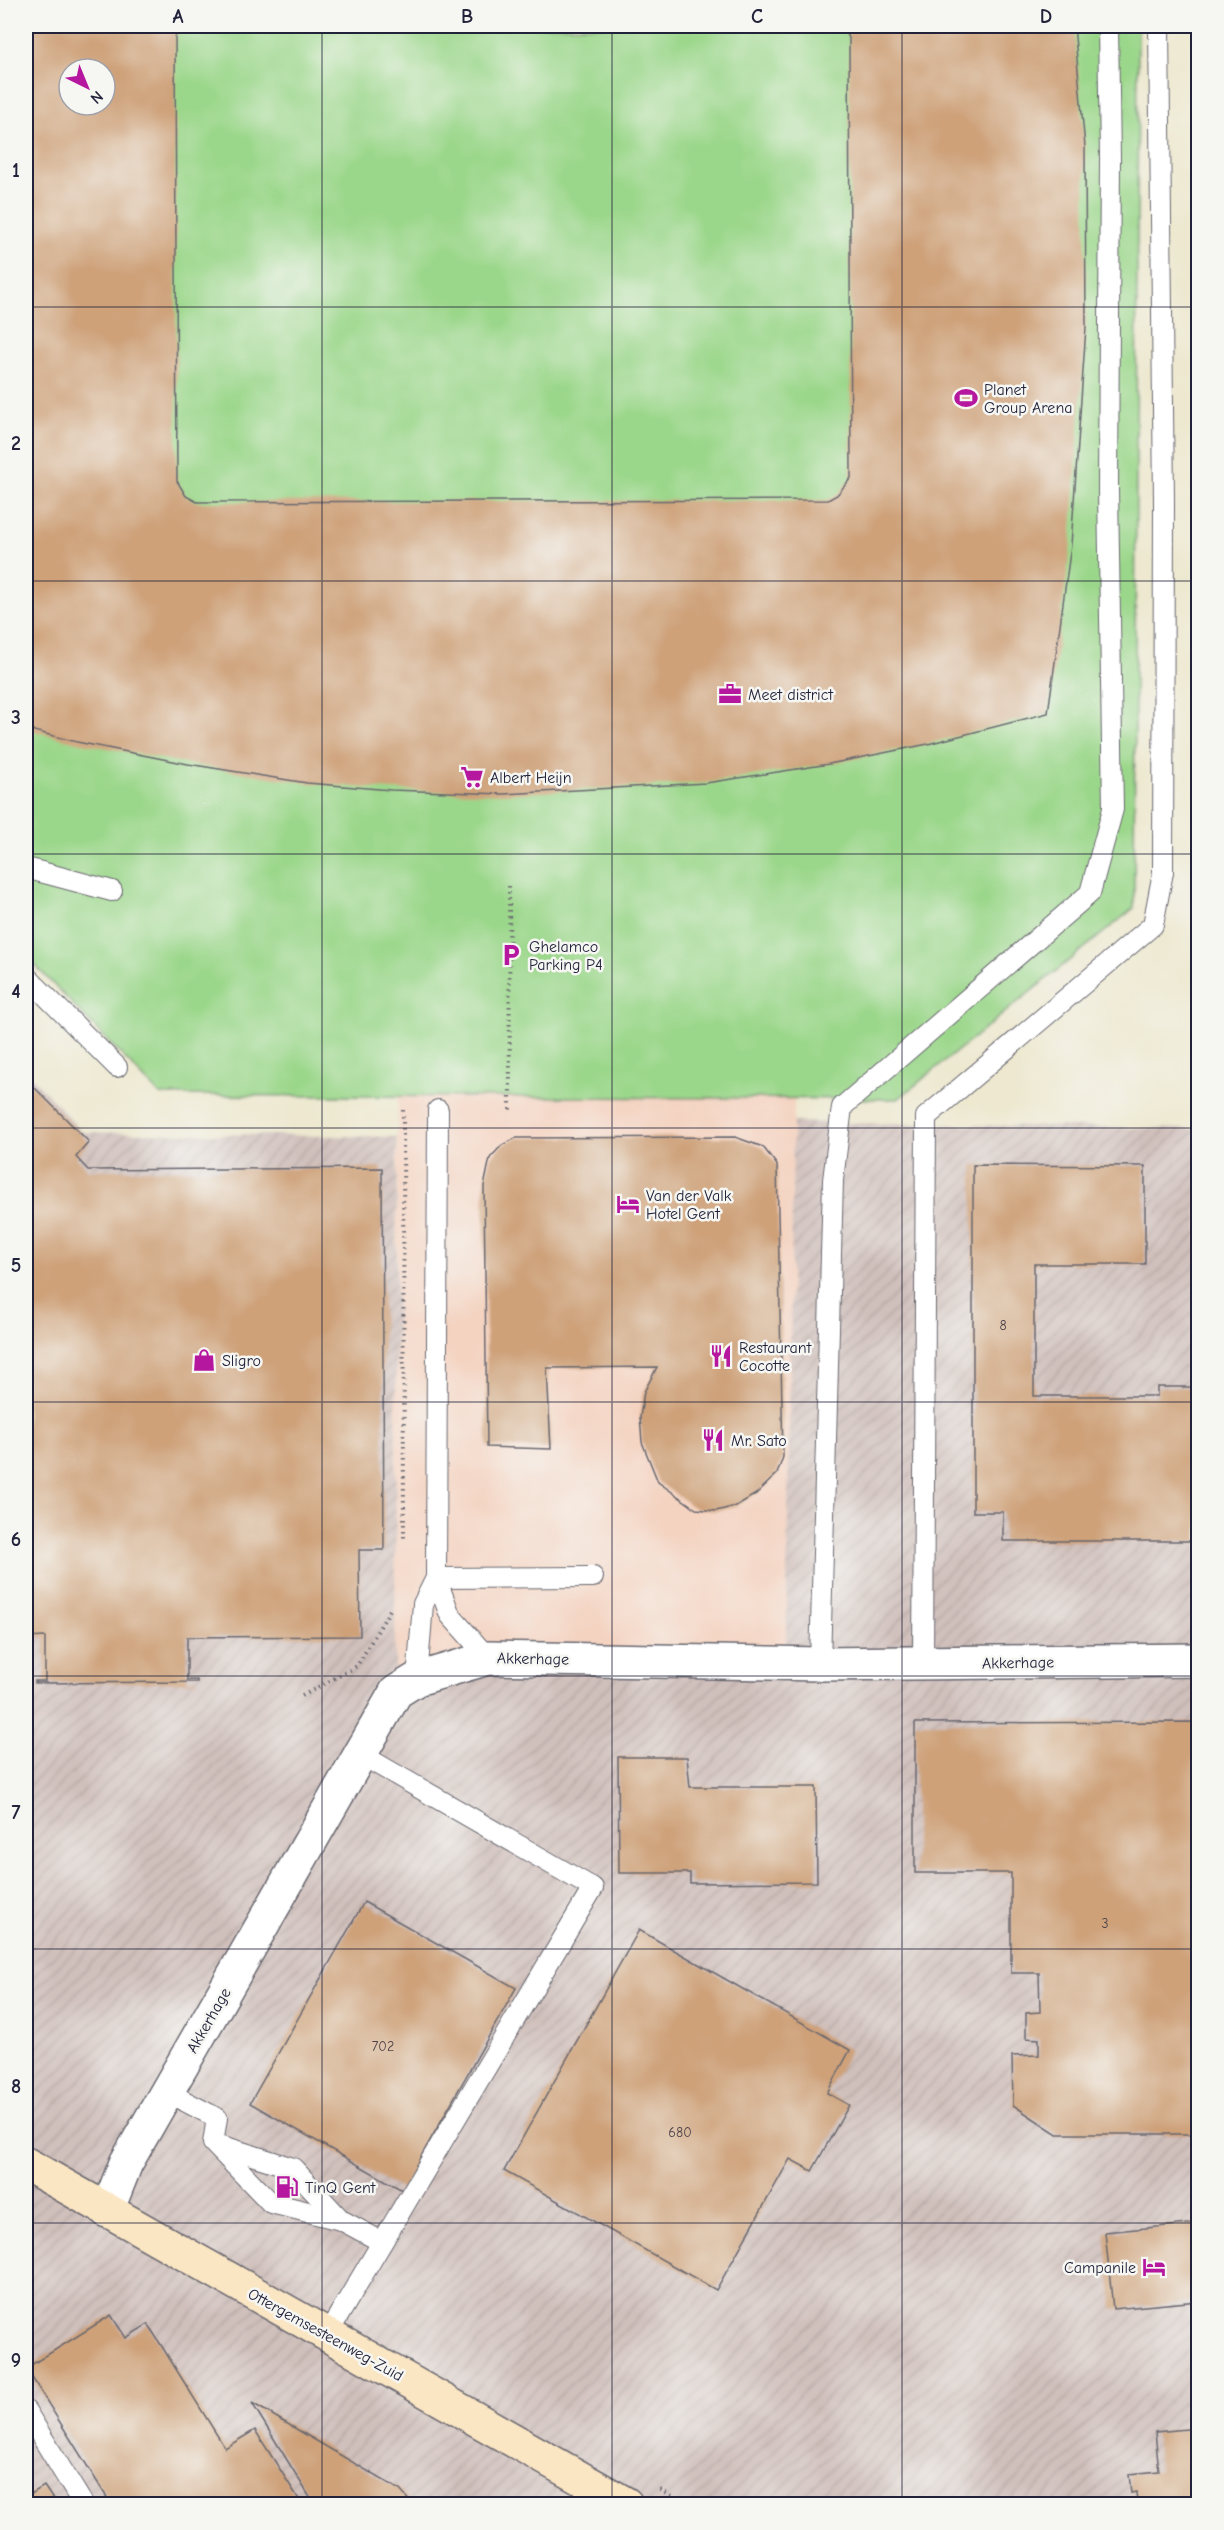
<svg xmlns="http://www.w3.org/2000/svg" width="1224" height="2530" viewBox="0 0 1224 2530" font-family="'Comic Neue',sans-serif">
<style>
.built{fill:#f4d3c1}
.industrial{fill:url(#industrial-furrows)}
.grass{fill:#9bd78b;stroke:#5e7c63;stroke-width:1.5;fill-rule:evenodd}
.building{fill:#cea179;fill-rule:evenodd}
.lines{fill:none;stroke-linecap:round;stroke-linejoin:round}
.lane-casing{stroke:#69676f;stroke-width:22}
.street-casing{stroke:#69676f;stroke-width:36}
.secondary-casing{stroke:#69676f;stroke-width:36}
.path{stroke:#69676f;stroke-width:4;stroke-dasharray:1.5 4.5;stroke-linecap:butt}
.lane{stroke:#fff;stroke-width:20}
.street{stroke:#fff;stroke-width:33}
.secondary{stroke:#fbe6c4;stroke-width:33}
.grid{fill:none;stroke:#22223b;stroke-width:1.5;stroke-opacity:0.55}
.labels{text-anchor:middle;stroke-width:5;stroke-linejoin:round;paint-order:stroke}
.number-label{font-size:14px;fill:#4d424a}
.poi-label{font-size:16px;fill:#22223b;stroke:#f6f6f2;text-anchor:start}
.street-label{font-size:16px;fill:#22223b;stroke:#f6f6f2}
.neatline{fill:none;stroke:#22223b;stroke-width:2}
.grid-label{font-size:20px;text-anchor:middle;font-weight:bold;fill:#22223b}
</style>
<defs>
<pattern id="industrial-furrows" width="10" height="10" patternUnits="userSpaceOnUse" patternTransform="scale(1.5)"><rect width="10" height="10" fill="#d0c0bc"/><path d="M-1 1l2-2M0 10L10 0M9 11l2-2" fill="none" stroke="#b2a5a2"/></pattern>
</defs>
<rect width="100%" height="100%" fill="#f6f6f2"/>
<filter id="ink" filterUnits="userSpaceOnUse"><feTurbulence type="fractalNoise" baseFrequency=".0167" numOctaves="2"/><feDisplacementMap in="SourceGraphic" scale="12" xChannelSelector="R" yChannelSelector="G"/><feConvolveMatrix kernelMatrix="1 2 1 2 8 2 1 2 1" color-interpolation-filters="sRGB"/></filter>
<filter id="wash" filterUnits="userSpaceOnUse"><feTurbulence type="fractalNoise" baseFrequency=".008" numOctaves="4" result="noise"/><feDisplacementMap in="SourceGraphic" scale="24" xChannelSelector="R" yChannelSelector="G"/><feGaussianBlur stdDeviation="1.35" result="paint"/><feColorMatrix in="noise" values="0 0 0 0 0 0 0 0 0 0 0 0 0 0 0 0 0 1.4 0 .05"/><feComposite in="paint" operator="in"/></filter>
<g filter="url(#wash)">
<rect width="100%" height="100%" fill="#ede8cf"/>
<!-- built -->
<path class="built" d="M795,1041L787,1648L394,1672L398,1051Z"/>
<!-- industrial -->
<path class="industrial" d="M26,1071L82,1132L397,1137L395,1672L786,1658L793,1122L1198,1129V2504H26Z"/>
<!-- grass -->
<path class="grass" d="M26,26H1138L1134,908L898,1099L160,1095L26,956ZM69,69H105V105H69Z"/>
<g id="blocks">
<!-- building -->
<g class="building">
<path d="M26,26H182L175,37L177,481L186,496L197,502L828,500L837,495L851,478L849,38L843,26H1074L1085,147L1086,327L1071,545L1048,713L928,744L829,764L706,783L503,794L391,790L307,783L188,764L77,742L26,729ZM69,69H105V105H69Z"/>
<path d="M26,1079L89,1142L76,1157L88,1170L382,1168L384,1550H359L360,1636L187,1637V1680H197V1682L35,1683V1681H45V1637L26,1638Z"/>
<path d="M735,1137L763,1147L777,1165L783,1457L777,1474L756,1494L736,1506L716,1511L696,1509L658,1482L642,1442L640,1417L644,1392L657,1367L547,1368L551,1449L487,1447L484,1186L490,1158L502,1145L516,1138Z"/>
<path d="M973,1165L1145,1166V1264H1034V1396H1157V1387H1198V1541H1003V1512H973Z"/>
<path d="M1198,1722V2134H1057L1013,2105L1012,2056L1039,2055V2039L1026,2038V2013L1040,2012L1039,1973H1011V1873H915V1723Z"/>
<path d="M618,1757H687L690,1787H816L817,1882L690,1883V1873H619Z"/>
<path d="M364,1902L516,1988L402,2190L250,2103Z"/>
<path d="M639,1930L850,2050L827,2093L849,2105L812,2171L790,2159L716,2290L504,2171Z"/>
<path d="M1198,2223V2301L1113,2309L1105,2232Z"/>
<path d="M111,2315L126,2338L148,2324L225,2448L255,2430L302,2504H111L26,2368Z"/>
<path d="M252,2403L400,2490L412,2504H314Z"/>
<path d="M1198,2428V2504H1131L1137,2502L1136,2492L1131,2493L1129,2474L1159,2471L1155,2432Z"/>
<path d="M44,2486L56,2504H26V2497Z"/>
</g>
</g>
</g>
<g filter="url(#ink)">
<use href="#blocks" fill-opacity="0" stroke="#69676f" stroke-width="1.5"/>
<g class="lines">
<!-- lane casing -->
<g class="lane-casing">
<g id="lane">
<path d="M26,868L112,891"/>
<path d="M26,976L117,1067"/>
<path d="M438,1110L436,1578L450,1615L488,1658"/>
<path d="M436,1578L593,1577"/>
<path d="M820,1664L833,1180L842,1107L1090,893L1113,809L1108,489L1110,158L1108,26"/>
<path d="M923,1664L926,1117L1153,925L1163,872L1164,502L1159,26"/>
<path d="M417,1679L423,1604L436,1578"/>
<path d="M167,2092L217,2118L213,2143L293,2168L341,2220L382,2242"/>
<path d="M215,2145L271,2203L341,2220"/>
<path d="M327,2335L593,1888L360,1754"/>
<path d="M26,2411L83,2504"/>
</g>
</g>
<!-- street casing -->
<g class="street-casing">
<path id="street" d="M107,2211L126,2163L396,1692L417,1679L488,1658L820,1664L1198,1660"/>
</g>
<!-- secondary casing -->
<g class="secondary-casing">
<path id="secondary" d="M26,2164L626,2504"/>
</g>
<!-- path -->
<g class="path">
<path d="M509,886L510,1110"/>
<path d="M403,1110L404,1541"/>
<path d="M302,1696L357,1666L391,1608"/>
<path d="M660,2490L686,2504"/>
</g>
<!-- lane -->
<use href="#lane" class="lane"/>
<!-- street -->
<use href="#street" class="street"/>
<!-- secondary -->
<use href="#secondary" class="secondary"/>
</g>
</g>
<!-- grid -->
<path class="grid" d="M322,26V2504M612,26V2504M902,26V2504M26,307H1198M26,581H1198M26,854H1198M26,1128H1198M26,1402H1198M26,1676H1198M26,1949H1198M26,2223H1198"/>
<!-- icons -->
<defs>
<g id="stadium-bare" transform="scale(1.8)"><path d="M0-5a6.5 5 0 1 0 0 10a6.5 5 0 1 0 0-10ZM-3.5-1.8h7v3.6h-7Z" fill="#b5179e" stroke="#f6f6f2" stroke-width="2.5" paint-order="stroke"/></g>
<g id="office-bare" transform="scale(1.8)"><path d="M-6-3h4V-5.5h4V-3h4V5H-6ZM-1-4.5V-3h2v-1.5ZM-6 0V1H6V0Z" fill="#b5179e" stroke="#f6f6f2" stroke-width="2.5" paint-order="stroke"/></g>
<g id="supermarket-bare" transform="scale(1.8)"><path d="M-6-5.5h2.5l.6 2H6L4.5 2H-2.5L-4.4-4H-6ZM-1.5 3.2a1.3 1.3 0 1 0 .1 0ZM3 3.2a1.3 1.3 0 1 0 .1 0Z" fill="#b5179e" stroke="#f6f6f2" stroke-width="2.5" paint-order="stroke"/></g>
<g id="parking-bare" transform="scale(1.8)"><path d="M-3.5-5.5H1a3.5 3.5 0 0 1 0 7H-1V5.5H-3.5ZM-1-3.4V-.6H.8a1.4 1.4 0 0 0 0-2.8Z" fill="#b5179e" stroke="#f6f6f2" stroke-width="2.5" paint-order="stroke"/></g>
<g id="hotel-bare" transform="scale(1.8)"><path d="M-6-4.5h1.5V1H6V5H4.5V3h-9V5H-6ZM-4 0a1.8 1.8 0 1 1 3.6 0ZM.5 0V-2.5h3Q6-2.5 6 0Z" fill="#b5179e" stroke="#f6f6f2" stroke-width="2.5" paint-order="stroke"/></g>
<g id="restaurant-bare" transform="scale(1.8)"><path d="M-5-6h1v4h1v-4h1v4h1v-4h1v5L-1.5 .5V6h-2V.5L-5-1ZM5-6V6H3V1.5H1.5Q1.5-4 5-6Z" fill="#b5179e" stroke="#f6f6f2" stroke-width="2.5" paint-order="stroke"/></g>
<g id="shop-bare" transform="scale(1.8)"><path d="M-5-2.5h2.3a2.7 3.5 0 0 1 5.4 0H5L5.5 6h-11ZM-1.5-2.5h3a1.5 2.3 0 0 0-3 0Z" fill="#b5179e" stroke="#f6f6f2" stroke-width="2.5" paint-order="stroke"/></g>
<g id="fuel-bare" transform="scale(1.8)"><path d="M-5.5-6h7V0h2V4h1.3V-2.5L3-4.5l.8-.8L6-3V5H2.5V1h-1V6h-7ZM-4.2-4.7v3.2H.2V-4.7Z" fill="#b5179e" stroke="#f6f6f2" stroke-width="2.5" paint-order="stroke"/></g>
</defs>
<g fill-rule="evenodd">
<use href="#stadium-bare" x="966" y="398"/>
<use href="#office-bare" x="730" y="694"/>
<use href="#supermarket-bare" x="472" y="777"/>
<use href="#parking-bare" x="511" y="955"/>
<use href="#hotel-bare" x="628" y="1204"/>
<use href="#restaurant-bare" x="721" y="1356"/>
<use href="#shop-bare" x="204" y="1360"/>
<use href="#restaurant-bare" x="713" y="1440"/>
<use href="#fuel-bare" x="287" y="2187"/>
<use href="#hotel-bare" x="1154" y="2267"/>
</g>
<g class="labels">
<!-- number labels -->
<g class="number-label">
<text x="1003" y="1330">8</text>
<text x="1105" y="1928">3</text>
<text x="383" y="2051">702</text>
<text x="680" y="2137">680</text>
</g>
<!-- poi labels -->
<g class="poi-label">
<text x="984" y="395">Planet<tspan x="984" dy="18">Group Arena</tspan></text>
<text x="748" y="700">Meet district</text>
<text x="490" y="783">Albert Heijn</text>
<text x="529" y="952">Ghelamco<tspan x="529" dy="18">Parking P4</tspan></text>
<text x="646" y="1201">Van der Valk<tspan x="646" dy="18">Hotel Gent</tspan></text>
<text x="739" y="1353">Restaurant<tspan x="739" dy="18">Cocotte</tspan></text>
<text x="222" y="1366">Sligro</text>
<text x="731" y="1446">Mr. Sato</text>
<text x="305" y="2193">TinQ Gent</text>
<text x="1136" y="2273" text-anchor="end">Campanile</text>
</g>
<!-- street labels -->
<g class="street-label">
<text transform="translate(533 1658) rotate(1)" y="6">Akkerhage</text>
<text transform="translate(1018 1662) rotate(-1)" y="6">Akkerhage</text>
<text transform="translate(208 2020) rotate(-60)" y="6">Akkerhage</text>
<text transform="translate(326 2334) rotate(29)" y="6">Ottergemsesteenweg-Zuid</text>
</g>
</g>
<!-- margin -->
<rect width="1224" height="2530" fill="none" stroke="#f6f6f2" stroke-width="66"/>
<!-- north arrow -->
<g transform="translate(87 87) rotate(137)"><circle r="28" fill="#f6f6f2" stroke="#a1a1a9" stroke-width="1.5"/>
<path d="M0-4.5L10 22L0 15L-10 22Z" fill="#b5179e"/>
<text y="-9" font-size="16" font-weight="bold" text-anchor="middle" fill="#22223b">N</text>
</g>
<rect x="33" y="33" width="1158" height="2464" class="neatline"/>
<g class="grid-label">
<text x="178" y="23">A</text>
<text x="467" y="23">B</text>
<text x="757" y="23">C</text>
<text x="1046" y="23">D</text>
<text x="16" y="177">1</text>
<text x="16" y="450">2</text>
<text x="16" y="724">3</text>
<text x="16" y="998">4</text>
<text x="16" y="1272">5</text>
<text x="16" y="1546">6</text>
<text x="16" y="1819">7</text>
<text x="16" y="2093">8</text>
<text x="16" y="2367">9</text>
</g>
</svg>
